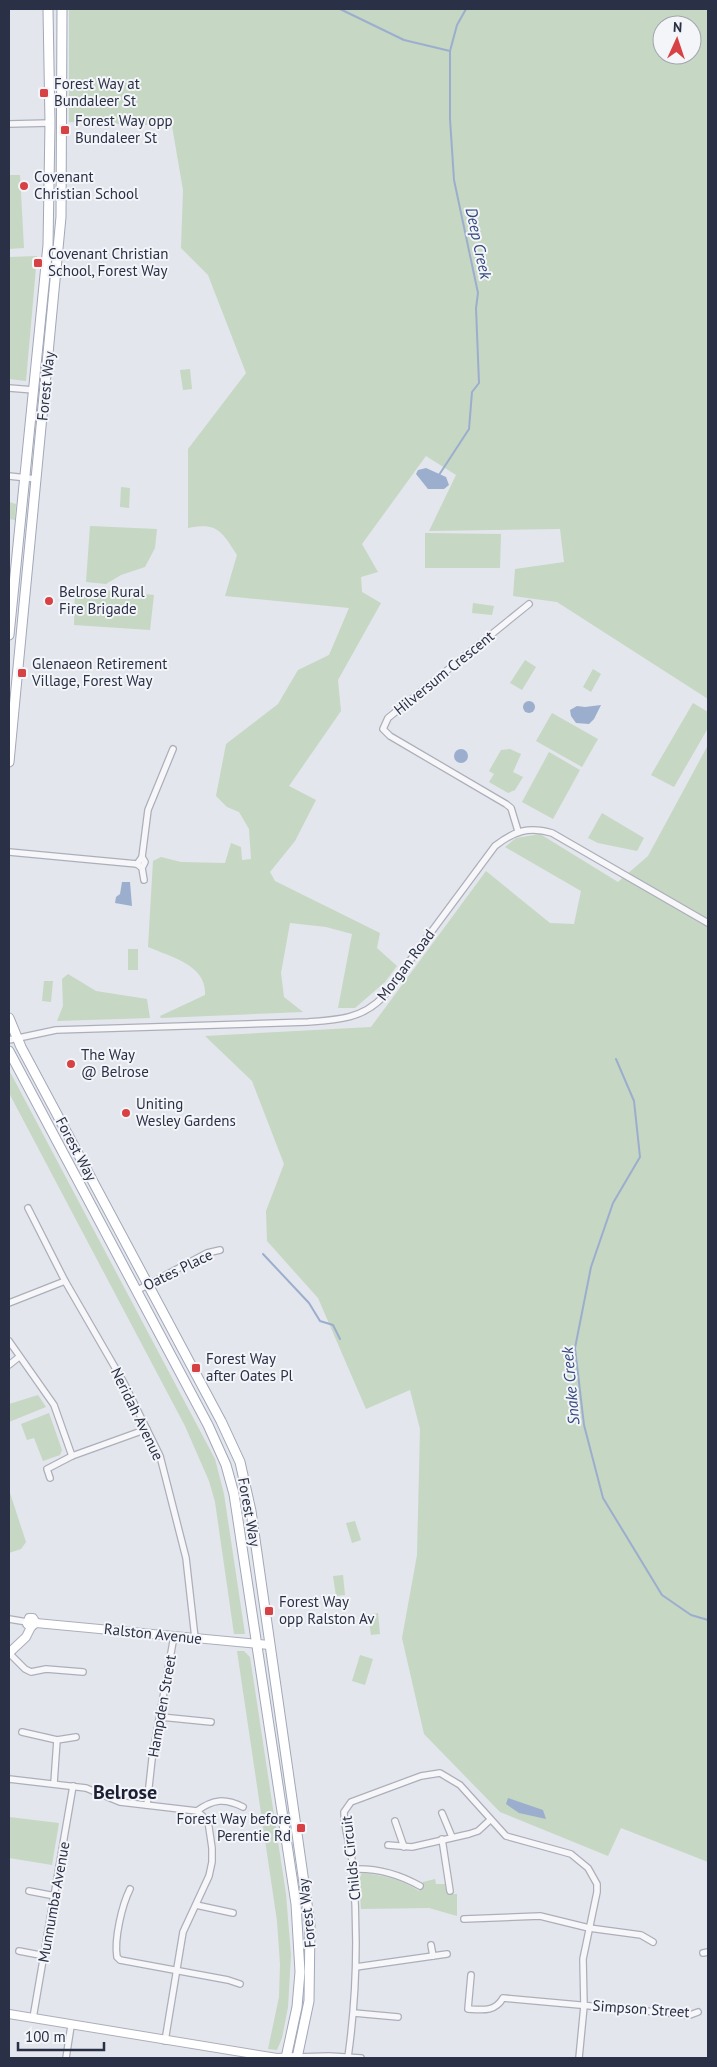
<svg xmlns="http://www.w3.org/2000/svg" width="717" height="2067" viewBox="0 0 717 2067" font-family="'PT Sans',sans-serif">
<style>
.green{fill:#c6d7c4;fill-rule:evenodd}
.water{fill:#9caece}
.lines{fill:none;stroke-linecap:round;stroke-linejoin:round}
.stream{stroke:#9caece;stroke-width:2}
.street-casing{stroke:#acafba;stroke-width:8}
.secondary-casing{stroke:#acafba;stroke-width:10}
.primary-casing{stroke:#a2a8b9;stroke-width:11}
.street{stroke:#f7f7fa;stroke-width:5.5}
.secondary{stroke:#fff;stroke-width:8}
.primary{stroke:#fff;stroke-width:9}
.poi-dot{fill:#d84144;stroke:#f4f5f9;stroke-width:2}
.labels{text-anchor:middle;stroke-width:4;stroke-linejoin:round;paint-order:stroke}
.poi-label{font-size:15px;fill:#2a3046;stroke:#f4f5f9;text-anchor:start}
.street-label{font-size:15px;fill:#2a3046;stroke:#f4f5f9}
.water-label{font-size:16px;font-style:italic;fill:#30487e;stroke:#f4f5f9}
.district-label{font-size:20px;font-weight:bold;fill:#1c2137;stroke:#f4f5f9}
</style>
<rect width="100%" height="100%" fill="#e3e6ec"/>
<!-- green -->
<g class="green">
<path d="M69,9H708V699L557,602L513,596L515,569L564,562L560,529L429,531L456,475L426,456L362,544L378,572L361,577L362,592L381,603L338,680L341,711L289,786L316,800L295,841L270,872L275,881L380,933L377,948L397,966L385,982L355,1008H338L352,934L326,927L290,923L281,973L284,997L303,1012L161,1018L160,1016L205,995C207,965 171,957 148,947L153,861L161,857L181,862L225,863L231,843L241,847L242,860L251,859L249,829L239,812L227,807L216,796L226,744L278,704L298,670L329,655L349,608L225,596L237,555C222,532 218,522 188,528V449L246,373L208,275L181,248L183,190L172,126L69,122ZM662,25H692V55H662Z"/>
<path d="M9,175H20L24,248L9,249Z"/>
<path d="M37,256L26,381L9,379V257Z"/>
<path d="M190,369L192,389L183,390L180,370Z"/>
<path d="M121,487L130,488L129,508L120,507Z"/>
<path d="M9,502L16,504L15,520L9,519Z"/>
<path d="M90,526L157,529L155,548L145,567L121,575L106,584L86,582Z"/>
<path d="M425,533L501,534L500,568H425Z"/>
<path d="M75,587L154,595L150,630L74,625Z"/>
<path d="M473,603L494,606L492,615L472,613Z"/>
<path d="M525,660L536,667L522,690L510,683Z"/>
<path d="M593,669L601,674L591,692L583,687Z"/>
<path d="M693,703L708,712V728L674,787L651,775Z"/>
<path d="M552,713L598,739L582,767L536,741Z"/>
<path d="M708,745V1862L621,1828L608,1856L500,1812L424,1734L402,1638L417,1555L420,1429L410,1390L366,1409L318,1298L267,1241L266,1211L284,1164L252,1081L205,1036L371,1027L486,871L550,923L574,924L581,891L505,847L516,838L540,834L618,882L648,856Z"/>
<path d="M510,749L521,754L513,772L523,777L515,790L508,793L489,782L494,774L489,771L501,750Z"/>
<path d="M549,752L580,770L553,819L522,802Z"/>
<path d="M602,813L644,838L637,851L598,843L588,838Z"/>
<rect x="128" y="949" width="10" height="21"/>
<path d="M68,974L96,991L147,999L150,1018L57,1021L63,1006L62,979Z"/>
<path d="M44,981H53L51,1002L42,1001Z"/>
<path d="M9,1070L215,1459L224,1494L245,1634H234L215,1502L209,1481L185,1426L9,1093Z"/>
<path d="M38,1395L46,1407L9,1422V1404Z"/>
<path d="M49,1413L62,1450L60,1455L43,1461L34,1438L27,1440L21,1424Z"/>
<path d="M9,1490L26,1542L21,1549L9,1553Z"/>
<path d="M355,1521L361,1540L352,1543L346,1523Z"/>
<path d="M343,1575L345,1595L336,1596L333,1576Z"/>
<path d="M378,1613L380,1634L371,1635L368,1615Z"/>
<path d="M237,1651H244L250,1657L286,1894L291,1955L288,2007L282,2038L277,2050L268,2049L279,1997L280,1964L277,1921Z"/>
<path d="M360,1655L373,1659L365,1685L352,1681Z"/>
<path d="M9,1817L59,1823L52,1865L9,1858Z"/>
<path d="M362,1873C382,1875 401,1879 419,1891L423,1882L435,1879L436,1884H445L447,1894H457V1916L429,1908L361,1909L359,1879Z"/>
</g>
<!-- water -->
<g class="water">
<path d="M426,468L446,477L449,485L444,489H428L416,474L418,470Z"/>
<circle cx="529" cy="707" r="6"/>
<path d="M601,705L594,719L589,724L576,723L571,716L570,710L577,706L585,707Z"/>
<circle cx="461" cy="756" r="7"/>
<path d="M122,882H130L132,906L115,903L116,897L120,894Z"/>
<path d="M508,1798L543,1810L546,1819L519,1813L506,1804Z"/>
</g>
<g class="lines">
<!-- stream -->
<g class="stream">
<path d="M340,9L404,40L450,51"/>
<path d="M439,475L469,429L472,392L479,383L476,308L478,293L454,180L450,119V51L457,25L466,9"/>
<path d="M616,1059L634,1101L640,1157L613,1203L591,1267L575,1348L584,1425L603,1498L662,1595L691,1615L708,1620"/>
<path d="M263,1254L309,1303L320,1321L333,1325L340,1339"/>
</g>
<!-- street casing -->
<g class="street-casing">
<g id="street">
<path d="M9,124L50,123"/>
<path d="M9,388L34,390"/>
<path d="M9,476L36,479"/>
<path d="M518,831L511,808L506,804L390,736L383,729L388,718L529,604"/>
<path d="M9,852L137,864"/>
<path d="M142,857L148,810L173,749"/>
<path d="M142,868L145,862L142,857L137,864L142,868L144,880"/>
<path d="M9,1040L56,1030L308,1022C337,1020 362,1019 383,997L495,846C514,831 529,826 552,833L708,923"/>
<path d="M28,1208L65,1281L124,1383L160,1456L186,1558L195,1638"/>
<path d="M136,1291L207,1253L220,1250"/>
<path d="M9,1303L65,1281"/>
<path d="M9,1341L54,1405L72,1456"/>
<path d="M9,1365L19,1357"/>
<path d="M50,1478L47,1469L72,1456L147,1429"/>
<path d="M9,1619L27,1622"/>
<path d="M9,1653L25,1669L31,1672L46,1669L83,1672"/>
<path d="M161,1717L211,1722"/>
<path d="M22,1732L57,1740L76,1737"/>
<path d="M9,1779L86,1788L120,1802L197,1811L208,1821L212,1848V1862L209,1876L183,1932L165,2041"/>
<path d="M54,1783L57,1740"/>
<path d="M147,1805L152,1759L174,1636"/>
<path d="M197,1811C213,1799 225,1798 243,1807"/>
<path d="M442,1813L452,1837"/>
<path d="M395,1821L404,1847"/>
<path d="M442,1839L450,1891"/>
<path d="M388,1845L412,1847L469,1834L478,1831L490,1820"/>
<path d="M353,1869C377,1868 399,1874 420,1886"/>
<path d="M130,1889C122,1905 114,1939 117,1957L120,1960L228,1980L240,1984"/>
<path d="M29,1891L55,1896"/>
<path d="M196,1905L233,1913"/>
<path d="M464,1919L540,1916L589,1928L641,1935L653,1942"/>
<path d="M431,1945L433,1956"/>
<path d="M19,1951L45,1956"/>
<path d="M703,1953L708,1952"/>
<path d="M356,1967L447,1954"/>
<path d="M471,1975L468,2009C483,2010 495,2012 503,1998L690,2015L698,2012"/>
<path d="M354,2013L398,2017"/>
<path d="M33,2018L73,1786"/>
<path d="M297,2057L329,2056L361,2058"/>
<path d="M348,2057C357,1994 358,1932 353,1869C352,1850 344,1831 344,1812L351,1802L421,1776L440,1773L460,1785L506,1836L571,1854L588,1868L597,1884V1892L583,1959L584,2006L579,2058"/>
<path d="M66,2058L71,2026"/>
</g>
</g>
<!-- secondary casing -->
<g class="secondary-casing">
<g id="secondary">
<path d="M31,1627L36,1623L269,1645"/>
<path d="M31,1627L27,1624L29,1618H33L36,1623"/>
<path d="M9,1653L26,1637L31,1627"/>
<path d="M9,2014L277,2058L297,2057"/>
</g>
</g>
<!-- primary casing -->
<g class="primary-casing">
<g id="primary">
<path d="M9,635L48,245L50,123L48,9"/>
<path d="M9,762L61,217L62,9"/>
<path d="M9,1018L21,1047L221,1421L240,1462L251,1511L310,1925L309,2001L297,2058"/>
<path d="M9,1051L208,1425L226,1465L234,1494L296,1904L300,1972L297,2007L286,2058"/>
</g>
</g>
<!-- street -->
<use href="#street" class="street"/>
<!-- secondary -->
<use href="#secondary" class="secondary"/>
<!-- primary -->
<use href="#primary" class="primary"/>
</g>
<!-- markers -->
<g class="poi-dot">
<rect x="39" y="88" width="10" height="10" rx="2.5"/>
<rect x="60" y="125" width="10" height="10" rx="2.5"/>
<circle cx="24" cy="186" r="5"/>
<rect x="33" y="258" width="10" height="10" rx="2.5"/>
<circle cx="49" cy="601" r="5"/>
<rect x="17" y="668" width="10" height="10" rx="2.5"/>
<circle cx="71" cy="1064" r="5"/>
<circle cx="126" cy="1113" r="5"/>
<rect x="191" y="1363" width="10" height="10" rx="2.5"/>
<rect x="264" y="1606" width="10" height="10" rx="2.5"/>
<rect x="296" y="1823" width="10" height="10" rx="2.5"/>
</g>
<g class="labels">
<!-- poi labels -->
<g class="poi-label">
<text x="54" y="89">Forest Way at<tspan x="54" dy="17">Bundaleer St</tspan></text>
<text x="75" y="126">Forest Way opp<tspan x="75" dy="17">Bundaleer St</tspan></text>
<text x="34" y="182">Covenant<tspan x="34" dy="17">Christian School</tspan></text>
<text x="48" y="259">Covenant Christian<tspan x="48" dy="17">School, Forest Way</tspan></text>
<text x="59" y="597">Belrose Rural<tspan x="59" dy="17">Fire Brigade</tspan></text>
<text x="32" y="669">Glenaeon Retirement<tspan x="32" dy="17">Village, Forest Way</tspan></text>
<text x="81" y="1060">The Way<tspan x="81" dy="17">@ Belrose</tspan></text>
<text x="136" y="1109">Uniting<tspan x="136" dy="17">Wesley Gardens</tspan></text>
<text x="206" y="1364">Forest Way<tspan x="206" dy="17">after Oates Pl</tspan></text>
<text x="279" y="1607">Forest Way<tspan x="279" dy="17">opp Ralston Av</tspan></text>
<text x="291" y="1824" text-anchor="end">Forest Way before<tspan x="291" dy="17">Perentie Rd</tspan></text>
</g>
<!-- street labels -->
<g class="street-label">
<text transform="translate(46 386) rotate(-84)" y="5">Forest Way</text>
<text transform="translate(444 673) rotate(-39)" y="5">Hilversum Crescent</text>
<text transform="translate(406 965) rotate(-53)" y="5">Morgan Road</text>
<text transform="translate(76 1149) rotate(62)" y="5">Forest Way</text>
<text transform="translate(178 1270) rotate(-26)" y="5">Oates Place</text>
<text transform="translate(137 1414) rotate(64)" y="5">Neridah Avenue</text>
<text transform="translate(249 1512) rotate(80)" y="5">Forest Way</text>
<text transform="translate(153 1634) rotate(6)" y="5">Ralston Avenue</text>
<text transform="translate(162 1706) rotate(-80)" y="5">Hampden Street</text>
<text transform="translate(351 1858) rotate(-96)" y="5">Childs Circuit</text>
<text transform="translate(54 1902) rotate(-80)" y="5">Munnumba Avenue</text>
<text transform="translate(307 1913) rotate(-96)" y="5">Forest Way</text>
<text transform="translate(641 2009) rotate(4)" y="5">Simpson Street</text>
</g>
<!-- water labels -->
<g class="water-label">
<text transform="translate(479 243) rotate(78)" y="6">Deep Creek</text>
<text transform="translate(570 1386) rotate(-95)" y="6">Snake Creek</text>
</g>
<!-- district labels -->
<g class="district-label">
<text x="125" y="1799">Belrose</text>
</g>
</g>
<!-- border -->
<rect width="717" height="2067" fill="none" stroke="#2a3046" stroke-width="20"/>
<!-- north arrow -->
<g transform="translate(677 40) rotate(3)"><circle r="24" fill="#f4f5f9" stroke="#a3a6b1"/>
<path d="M0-4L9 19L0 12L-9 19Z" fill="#d84144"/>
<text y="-8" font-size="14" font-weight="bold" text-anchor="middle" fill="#2a3046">N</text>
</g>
<!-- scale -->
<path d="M18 2042v8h86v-8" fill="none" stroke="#2a3046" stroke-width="2.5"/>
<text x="25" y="2042" font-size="15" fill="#2a3046" stroke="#f4f5f9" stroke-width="4" paint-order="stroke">100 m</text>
</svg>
